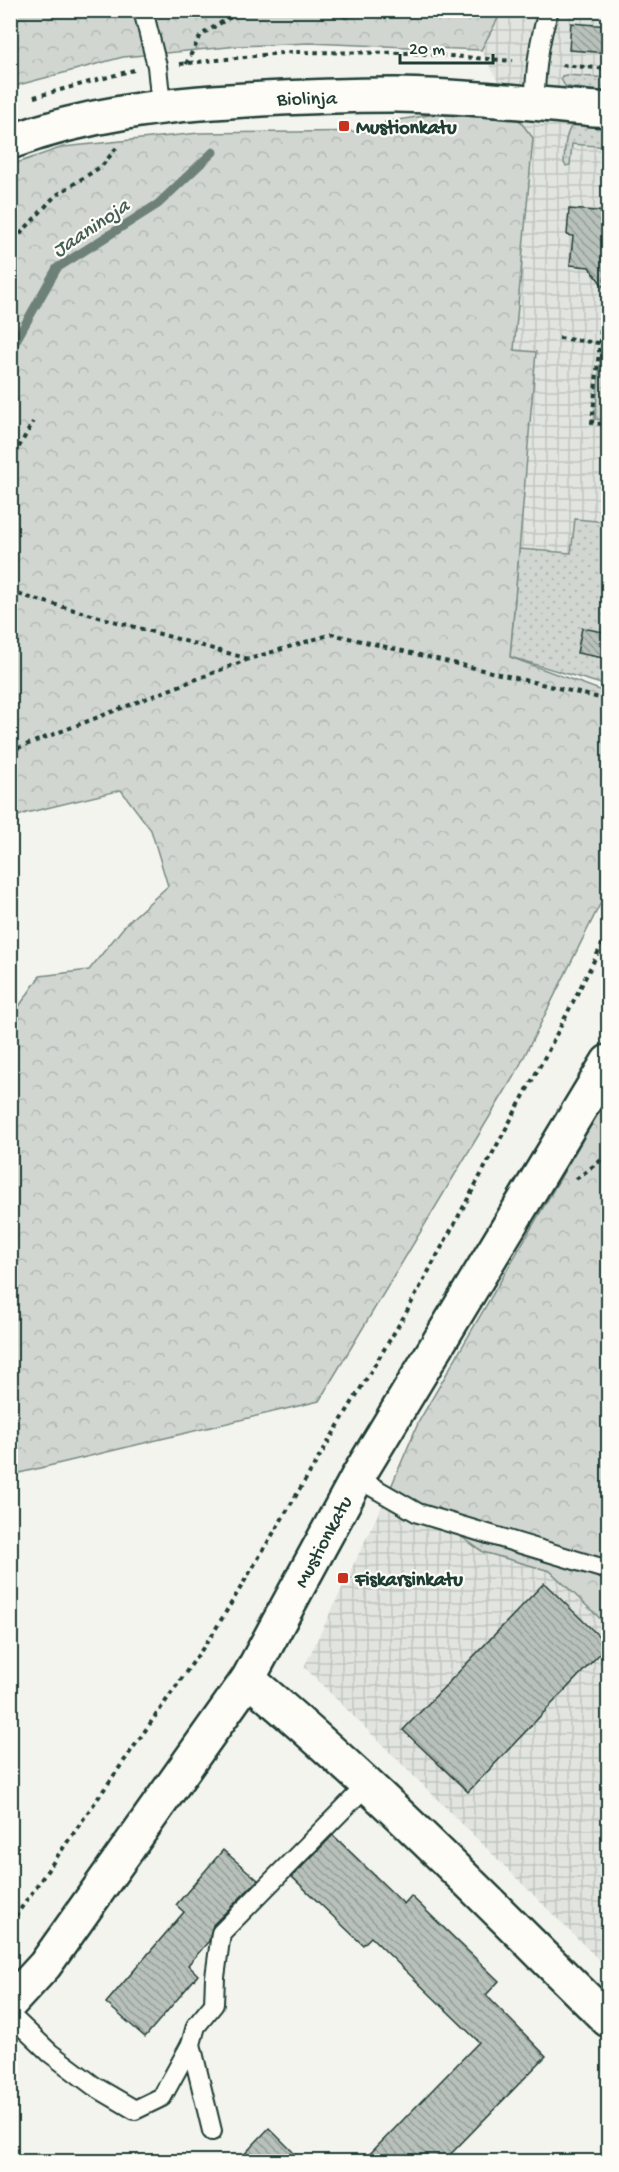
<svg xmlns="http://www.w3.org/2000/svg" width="619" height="2172" viewBox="0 0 619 2172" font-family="'Gochi Hand',sans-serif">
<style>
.industrial{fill:url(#industrial-grid)}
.grass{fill:url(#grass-dots);stroke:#788a82;stroke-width:1.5}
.forest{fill:url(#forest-crowns);stroke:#788a82;stroke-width:1.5}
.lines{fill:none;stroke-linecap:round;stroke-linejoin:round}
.stream{stroke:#6e8179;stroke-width:9}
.building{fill:url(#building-back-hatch);stroke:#1f3d34;stroke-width:1.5}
.service-casing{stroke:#1f3d34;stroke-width:22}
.minor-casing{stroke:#1f3d34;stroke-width:38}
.tertiary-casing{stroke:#1f3d34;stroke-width:38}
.path{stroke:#1f3d34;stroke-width:4;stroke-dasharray:4.5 4.5;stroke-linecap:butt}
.service{stroke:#fdfcf7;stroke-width:18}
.minor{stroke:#fdfcf7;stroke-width:33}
.tertiary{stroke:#fdfcf7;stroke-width:33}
.poi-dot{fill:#c8321e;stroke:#fdfcf7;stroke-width:2}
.labels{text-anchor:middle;stroke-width:4.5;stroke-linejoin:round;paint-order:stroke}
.street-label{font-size:20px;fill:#1f3d34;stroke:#fdfcf7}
.poi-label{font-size:20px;font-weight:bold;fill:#1f3d34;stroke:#fdfcf7;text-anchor:start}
.water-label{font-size:21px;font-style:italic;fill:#475f56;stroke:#fdfcf7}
</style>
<defs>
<pattern id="industrial-grid" width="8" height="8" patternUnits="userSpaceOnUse" patternTransform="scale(1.5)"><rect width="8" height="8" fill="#e2e5df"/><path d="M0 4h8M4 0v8" fill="none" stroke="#c1c5c0"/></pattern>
<pattern id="grass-dots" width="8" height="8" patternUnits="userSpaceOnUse" patternTransform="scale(1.5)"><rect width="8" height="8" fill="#d1d6d1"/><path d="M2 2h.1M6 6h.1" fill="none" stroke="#b3b9b4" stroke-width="1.8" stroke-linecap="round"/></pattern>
<pattern id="forest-crowns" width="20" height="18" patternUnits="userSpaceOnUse" patternTransform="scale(1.5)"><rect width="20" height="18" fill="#d1d6d1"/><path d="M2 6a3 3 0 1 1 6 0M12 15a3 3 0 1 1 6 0" fill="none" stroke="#b3b9b4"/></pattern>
<pattern id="building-back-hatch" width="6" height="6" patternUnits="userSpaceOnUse" patternTransform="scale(1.5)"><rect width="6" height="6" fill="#b9c1bb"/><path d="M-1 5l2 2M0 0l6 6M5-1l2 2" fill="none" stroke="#969e99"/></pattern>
</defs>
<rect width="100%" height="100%" fill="#f4f4ef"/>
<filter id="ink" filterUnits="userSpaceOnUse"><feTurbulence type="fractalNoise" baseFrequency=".0167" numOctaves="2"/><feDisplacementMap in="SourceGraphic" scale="12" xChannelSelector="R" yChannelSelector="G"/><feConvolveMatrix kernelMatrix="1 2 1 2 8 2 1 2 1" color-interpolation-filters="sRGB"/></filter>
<g filter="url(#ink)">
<!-- industrial -->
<g class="industrial">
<path d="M502,11H608V678L510,657L536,353L514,350L533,138L519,120L481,50Z"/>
<path d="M391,1487L483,1552L550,1571L608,1626V1969L304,1667Z"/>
</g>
<!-- grass -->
<g class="grass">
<path d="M566,75L608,78V92L574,88L565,86L561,79L562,76Z"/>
<path d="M574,123L608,126V147L572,144L570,165L566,166L564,163C565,149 564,134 574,123Z"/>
<path d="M601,354L608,355L607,420L595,419Z"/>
<path d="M575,519L608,522V686L510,657L519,549L571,553Z"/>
</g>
<!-- forest -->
<g class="forest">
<path d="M10,11H502L481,50L309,43L239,46L123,57L11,87Z"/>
<path d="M436,114L519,120L533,138L514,350L536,352L510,657L608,693V888L517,1071L319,1401L11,1475V1018L40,976L89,970L127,923L168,886L151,830L121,790L26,813L11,819V165L63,147L199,133L385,131V122Z"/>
<path d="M608,1096V1626L550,1571L483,1552L391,1487L419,1421Z"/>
</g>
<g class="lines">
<!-- stream -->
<g class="stream">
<path d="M346,15L349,10"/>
<path d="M10,351L57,268L158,204L213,152"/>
</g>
</g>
<!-- building -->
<g class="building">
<path d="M571,23L609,26V53L569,50Z"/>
<path d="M569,209L609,212V294L589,267L570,265L573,236L567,235Z"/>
<path d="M582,628L609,633V659L577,653Z"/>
<path d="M544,1583L608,1645L468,1792L403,1730Z"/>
<path d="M333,1835L404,1904L411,1896L499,1981L486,1995L546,2056L443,2162H362L479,2042L371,1937L363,1945L292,1877Z"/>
<path d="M223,1850L258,1880L213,1925L209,1941L188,1965L198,1975L145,2037L106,2003L184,1912L176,1905Z"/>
<path d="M269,2128L303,2162H237Z"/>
</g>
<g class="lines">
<!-- service casing -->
<g class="service-casing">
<g id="service">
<path d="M143,10L157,66L161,106"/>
<path d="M534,104C536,72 538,41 549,10"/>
<path d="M357,1478L418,1513L608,1570"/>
<path d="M10,2015L50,2053L94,2086L135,2110L162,2097L191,2044"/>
<path d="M212,2131L191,2044L196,2026L214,2004L215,1977L221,1933L368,1784"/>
</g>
</g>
<!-- minor casing -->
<g class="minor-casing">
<g id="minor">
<path d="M10,142C86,114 166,104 246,100C296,97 346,95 396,95C467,96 538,104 608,110"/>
<path d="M248,1679C375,1785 490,1904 608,2020"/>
</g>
</g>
<!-- tertiary casing -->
<g class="tertiary-casing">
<path id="tertiary" d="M10,2003L45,1965L248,1679L357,1478L608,1062"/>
</g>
<!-- path -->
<g class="path">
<path d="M180,64L291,52L413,53L513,61"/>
<path d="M186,64L201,35L227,19L248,10"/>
<path d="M562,65L608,69"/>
<path d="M34,97L134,70"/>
<path d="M10,249L22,232L55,196L102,166L117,147"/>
<path d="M559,338L607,344"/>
<path d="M602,424L592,423L607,268"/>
<path d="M10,463L33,422"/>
<path d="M10,592L249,659"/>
<path d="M10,733L18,748"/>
<path d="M10,753L18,748L249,659L332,634L608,700"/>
<path d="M576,1179L608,1155"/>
<path d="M10,1924L212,1635L406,1313L548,1051L608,933"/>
</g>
<!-- service -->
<use href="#service" class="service"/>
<!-- minor -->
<use href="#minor" class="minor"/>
<!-- tertiary -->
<use href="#tertiary" class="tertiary"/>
</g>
</g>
<!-- markers -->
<g class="poi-dot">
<rect x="338" y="120" width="12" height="12" rx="3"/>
<rect x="337" y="1572" width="12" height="12" rx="3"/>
</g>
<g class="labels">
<!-- street labels -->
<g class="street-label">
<text transform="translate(307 97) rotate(-1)" y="7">Biolinja</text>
<text transform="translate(322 1541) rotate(-62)" y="7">Mustionkatu</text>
</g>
<!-- poi labels -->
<g class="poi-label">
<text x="356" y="133">Mustionkatu</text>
<text x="355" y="1585">Fiskarsinkatu</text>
</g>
<!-- water labels -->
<g class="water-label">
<text transform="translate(90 227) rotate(-34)" y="7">Jaaninoja</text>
</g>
</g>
<!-- margin -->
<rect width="619" height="2172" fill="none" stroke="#fdfcf7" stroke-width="36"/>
<rect x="18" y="18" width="583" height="2136" fill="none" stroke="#1f3d34" stroke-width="2" filter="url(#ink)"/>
<!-- scale -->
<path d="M400 54v9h93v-9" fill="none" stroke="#1f3d34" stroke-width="3"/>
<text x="409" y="54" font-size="18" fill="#1f3d34" stroke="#fdfcf7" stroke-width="4.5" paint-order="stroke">20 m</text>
</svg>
